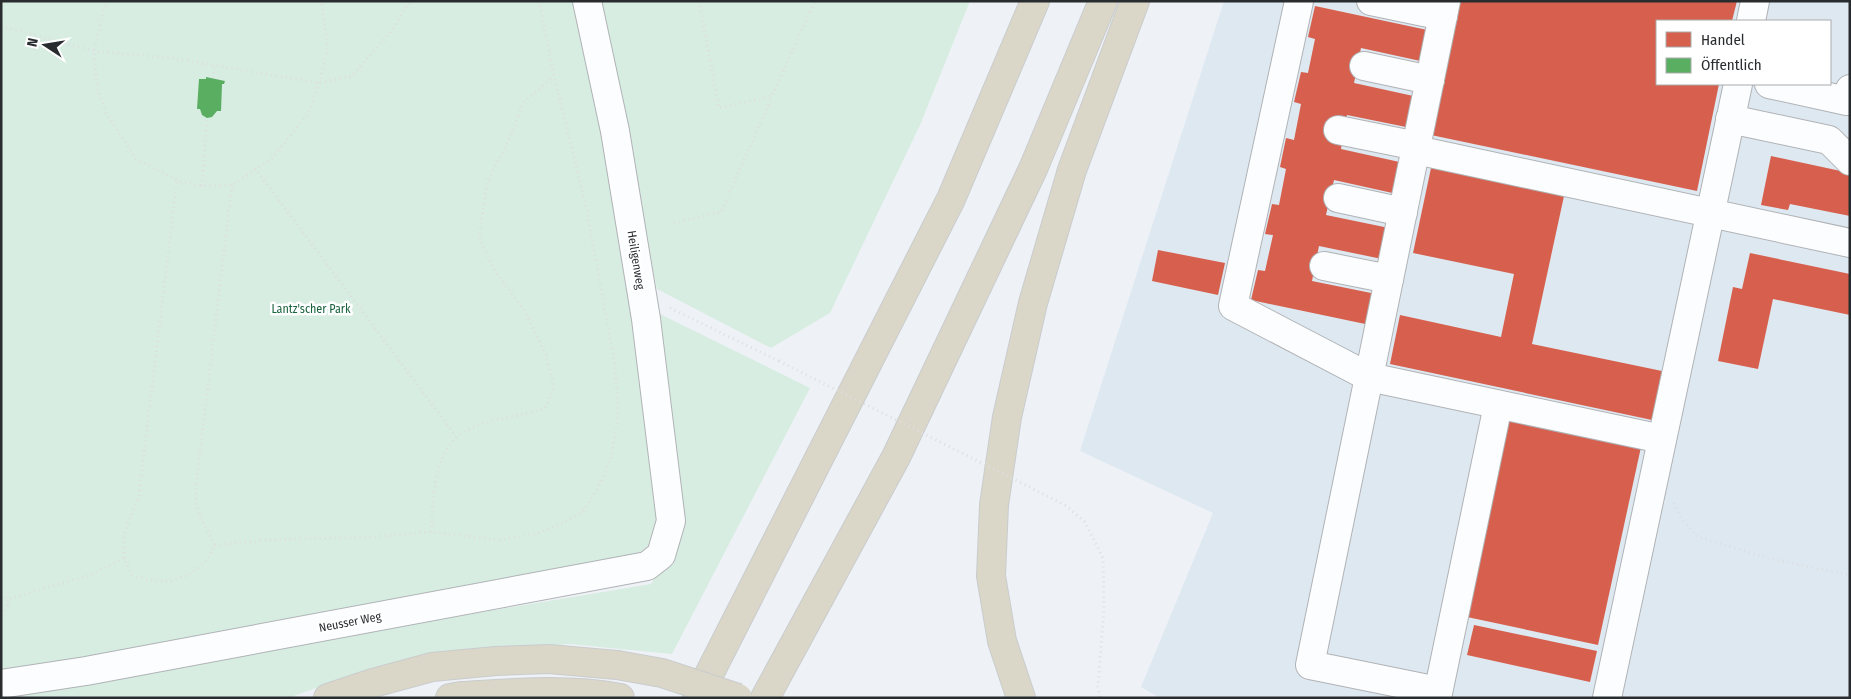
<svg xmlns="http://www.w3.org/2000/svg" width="1851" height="699" viewBox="0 0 1851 699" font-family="'Fira Sans Condensed',sans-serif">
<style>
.built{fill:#dee8f1;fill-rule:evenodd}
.green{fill:#d7ede1}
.shops{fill:#d6604d}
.public{fill:#5aae61}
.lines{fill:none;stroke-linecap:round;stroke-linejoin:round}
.minor-casing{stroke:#b0b3b6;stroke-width:30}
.highway-casing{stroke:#caccce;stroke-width:30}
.path{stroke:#dddee0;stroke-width:3;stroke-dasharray:1 4;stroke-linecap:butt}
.minor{stroke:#fcfdfe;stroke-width:28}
.highway{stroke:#dad7c8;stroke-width:28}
.highway-bridge-casing{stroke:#caccce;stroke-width:30;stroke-linecap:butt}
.path-bridge{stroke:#dddee0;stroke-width:3;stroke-dasharray:1 4;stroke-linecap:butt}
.highway-bridge{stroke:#dad7c8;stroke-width:28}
.labels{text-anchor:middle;stroke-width:5;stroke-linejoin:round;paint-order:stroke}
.street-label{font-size:12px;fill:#292c2f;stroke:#fff}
.park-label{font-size:12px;fill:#1a643e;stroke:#fff}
</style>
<rect width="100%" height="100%" fill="#eef2f6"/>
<!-- built -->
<path class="built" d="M1224,1H1850V698H1160L1141,687L1213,513L1080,451ZM1657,21H1830V84H1657Z"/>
<!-- green -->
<g class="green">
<path d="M1,1H577L636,285L660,537L657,554L1,677Z"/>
<path d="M596,1H970L920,125L830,313L771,348L657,289L624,142Z"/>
<path d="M658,313L810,388L672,654L569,644L468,651L375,667L288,698H1V692L651,584L682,534Z"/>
</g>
<!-- shops -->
<g class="shops">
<path d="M1459,1H1737L1732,21H1657V84H1719L1697,191L1431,135Z"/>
<path d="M1315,6L1432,31L1425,62L1361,48L1354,83L1418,97L1411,128L1347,115L1341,149L1404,163L1397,194L1334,180L1326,215L1389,228L1382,259L1319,246L1312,281L1376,294L1370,325L1251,300L1258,270L1265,271L1273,235L1265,234L1272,204L1279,205L1286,169L1280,167L1286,138L1294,140L1301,104L1294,102L1301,72L1308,73L1315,39L1308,37Z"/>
<path d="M1771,156L1850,173V216L1790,204L1788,210L1761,205Z"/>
<path d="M1431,168L1564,196L1532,344L1662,371L1652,420L1390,364L1400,315L1501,337L1514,274L1413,253Z"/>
<path d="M1158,250L1225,263L1218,295L1152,281Z"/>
<path d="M1750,253L1850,274V315L1773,299L1758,369L1718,361L1733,287L1742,289Z"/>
<path d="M1509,419L1641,447L1598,645L1467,617Z"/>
<path d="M1474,625L1597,651L1590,682L1467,655Z"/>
</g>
<!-- public -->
<path class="public" d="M206,77L225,81L224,84H222L221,111H217L212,117L207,118L202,115L200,109H197L199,79H206Z"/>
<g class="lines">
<!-- minor casing -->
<g class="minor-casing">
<g id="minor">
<path d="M1299,1L1233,306L1369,377L1662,439"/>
<path d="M1371,1L1443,16"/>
<path d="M1751,21L1755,1"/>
<path d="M1364,66L1430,80"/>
<path d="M1769,84L1847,101L1850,89"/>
<path d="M1730,119L1829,140L1850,161"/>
<path d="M1338,130L1417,146"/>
<path d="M1416,150L1850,243"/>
<path d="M1338,198L1403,212"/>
<path d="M1324,266L1389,279"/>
<path d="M1,684L86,671L647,566L661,555L671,521L646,319L615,131L587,1"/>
<path d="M1438,691L1310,665L1446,1"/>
<path d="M1437,698L1498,405"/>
<path d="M1607,698L1738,84"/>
</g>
</g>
<!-- highway casing -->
<g class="highway-casing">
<g id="highway">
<path d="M328,698L373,683L432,667L496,661L549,659L617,665"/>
<path d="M450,698L461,696C514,693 568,688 620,698"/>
<path d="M697,698L951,199L1035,1"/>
<path d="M765,698L896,457L1033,169L1103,1"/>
<path d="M1021,698L1002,641L991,576L994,505L1007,417L1033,303L1072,170L1135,1"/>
</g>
</g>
<!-- path -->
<g class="path">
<path d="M108,1L103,12L94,51L97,87L106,113L136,159L177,180L202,186L232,185L272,158L308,114L319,83L328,48L322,6L320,1"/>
<path d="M699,1L719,108L772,96L815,1"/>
<path d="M1,26L94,51L171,58L319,83L352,76L390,33L410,1"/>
<path d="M213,78L214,66"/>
<path d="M255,168L456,436"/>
<path d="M202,186L207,118"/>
<path d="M674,223L721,212L772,97"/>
<path d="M670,308L779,361"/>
<path d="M1674,503L1681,518L1698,537L1771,559L1850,575"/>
<path d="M1065,505L1085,522L1103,558L1104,608L1098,687L1100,698"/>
<path d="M431,532C434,497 432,444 471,428C491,419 522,416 545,408L554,388L546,355L525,311L495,271L479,237L487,183L509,139L523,103L554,76"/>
<path d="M215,545L283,539L359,538L431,532L499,540L535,534L565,522L583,511L597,489L611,459L618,415L615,365L587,211L554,76L539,1"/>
<path d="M215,545L200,517L196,504V485L232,185"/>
<path d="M124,558V534L139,496L177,180"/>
<path d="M1,595L9,599L93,574L124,558L132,575L155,581H172L189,575L206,561L215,545"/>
<path d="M1,614L6,610L9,599"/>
</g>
<!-- minor -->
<use href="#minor" class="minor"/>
<!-- highway -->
<use href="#highway" class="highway"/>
<!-- highway-bridge casing -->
<g class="highway-bridge-casing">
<path id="highway-bridge" d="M617,665L662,673L738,698"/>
</g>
<!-- path-bridge -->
<path class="path-bridge" d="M779,361L1065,505"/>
<!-- highway-bridge -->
<use href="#highway-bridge" class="highway-bridge"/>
</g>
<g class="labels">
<!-- street labels -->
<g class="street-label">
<text transform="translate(636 260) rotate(81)" y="4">Heiligenweg</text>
<text transform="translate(350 622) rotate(-11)" y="4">Neusser Weg</text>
</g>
<!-- park labels -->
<g class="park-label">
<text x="311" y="313">Lantz'scher Park</text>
</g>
</g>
<!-- border -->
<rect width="1851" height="699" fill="none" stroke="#292c2f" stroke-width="5"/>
<!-- legend -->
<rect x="1656" y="20" width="175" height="65" fill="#ffffff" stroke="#a9abac"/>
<rect x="1666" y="32" width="25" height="15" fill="#d6604d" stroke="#a9abac"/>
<text x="1701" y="45" font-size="15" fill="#292c2f">Handel</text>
<rect x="1666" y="58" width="25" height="15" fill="#5aae61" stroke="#a9abac"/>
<text x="1701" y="70" font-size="15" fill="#292c2f">Öffentlich</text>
<!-- north arrow -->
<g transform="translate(45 45) rotate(282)" stroke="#ffffff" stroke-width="4" paint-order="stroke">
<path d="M0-4L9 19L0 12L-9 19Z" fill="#292c2f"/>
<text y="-8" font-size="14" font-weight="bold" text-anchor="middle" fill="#292c2f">N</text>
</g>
</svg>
